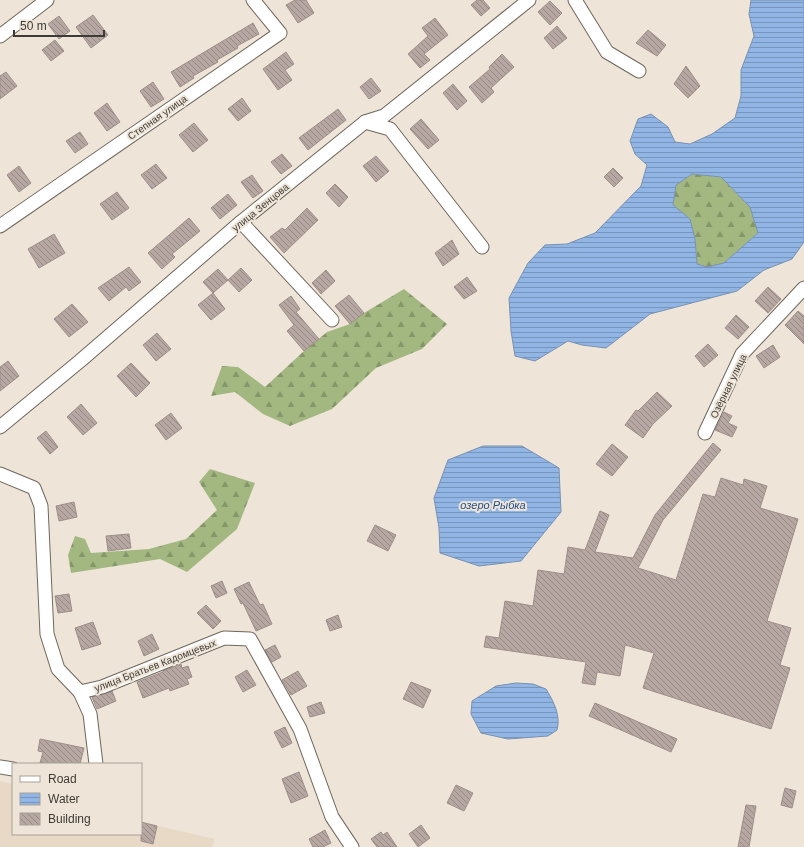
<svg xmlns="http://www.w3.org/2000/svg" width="804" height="847" viewBox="0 0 804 847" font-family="Arial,sans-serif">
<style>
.built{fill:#e8d9c7}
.forest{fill:url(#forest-firs)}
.water{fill:url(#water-rules);stroke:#7891b1;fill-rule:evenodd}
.building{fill:url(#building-back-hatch);stroke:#9e8e8a}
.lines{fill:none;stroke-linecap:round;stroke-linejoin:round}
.street-casing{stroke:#6f675c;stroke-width:15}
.street{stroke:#fff;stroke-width:13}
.labels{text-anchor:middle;stroke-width:4;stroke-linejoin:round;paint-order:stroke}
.street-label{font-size:10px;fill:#3e3a35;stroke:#eee5d8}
.water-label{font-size:11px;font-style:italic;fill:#22518c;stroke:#eee5d8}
</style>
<defs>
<pattern id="forest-firs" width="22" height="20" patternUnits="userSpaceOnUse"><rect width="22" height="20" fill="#a2b880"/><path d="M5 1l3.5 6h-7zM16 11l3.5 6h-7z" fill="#85976a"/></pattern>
<pattern id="water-rules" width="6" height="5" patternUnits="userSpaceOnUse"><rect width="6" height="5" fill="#91b6e6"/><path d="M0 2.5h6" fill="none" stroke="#7895bb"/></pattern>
<pattern id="building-back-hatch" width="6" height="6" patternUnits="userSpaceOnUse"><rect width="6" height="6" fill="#b7a7a3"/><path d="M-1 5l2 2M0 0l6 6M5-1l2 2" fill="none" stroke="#968986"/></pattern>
</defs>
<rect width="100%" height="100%" fill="#eee5d8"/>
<!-- built -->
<path class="built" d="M0,781L13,784V834H141V822L215,839L212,847H0Z"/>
<!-- forest -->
<g class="forest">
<path d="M692,174L721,177L750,207L758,233L724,263L707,267L697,264L695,239L690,219L673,205L676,185Z"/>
<path d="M404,289L447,324L422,349L376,368L332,409L290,426L263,414L235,392L211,396L222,366L238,367L265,387L304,351L327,332L350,324L364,313Z"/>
<path d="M210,469L255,483L237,529L187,572L160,559L71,573L68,555L75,536L85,539L91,553L149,549L186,539L217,510L199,482Z"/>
</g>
<!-- water -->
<g class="water">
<path d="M751,0H804V242L792,259L764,270L737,291L650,314L606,348L582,345L568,341L535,361L515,356L511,331L509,298L528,263L545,245L567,244L595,233L641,186L647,165L635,154L630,141L638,119L651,114L668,127L675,142L690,144L712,134L735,118L741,96V70L754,36L749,14ZM692,174L721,177L750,207L758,233L724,263L707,267L697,264L695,239L690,219L673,205L676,185Z"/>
<path d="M483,446H522L559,468L561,512L521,561L479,566L440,553L439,528L434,498L448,460Z"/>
<path d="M516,683L533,684L546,689C554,702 561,716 557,730L548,736L508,739L481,733L471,714L472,701L496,686Z"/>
</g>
<!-- building -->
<g class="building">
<path d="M295,0H306L314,13L298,23L286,5Z"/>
<path d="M477,0H483L490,8L481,16L471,5Z"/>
<path d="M550,1L562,13L550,25L538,12Z"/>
<path d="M93,15L108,35L91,48L76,27Z"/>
<path d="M59,16L70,31L59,39L48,24Z"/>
<path d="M435,18L448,35L424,54L430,60L420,68L408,54L428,36L422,28Z"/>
<path d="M253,23L259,34L237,46L238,48L217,60L218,62L193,76L194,78L180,87L171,72Z"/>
<path d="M557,26L567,38L553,49L544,38Z"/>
<path d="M648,30L666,45L657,56L636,43Z"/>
<path d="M55,40L64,51L51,61L42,50Z"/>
<path d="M286,52L294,64L285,70L292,80L278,90L263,69Z"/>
<path d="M502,54L514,67L491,88L494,92L482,103L469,87L490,69L489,67Z"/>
<path d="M686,66L700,86L688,98L674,84Z"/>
<path d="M6,72L17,86L0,99V76Z"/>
<path d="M371,78L381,91L369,99L360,87Z"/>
<path d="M153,82L164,99L151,107L140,91Z"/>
<path d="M453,84L467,101L457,110L443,93Z"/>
<path d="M242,98L251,111L238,121L228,109Z"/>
<path d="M107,103L120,122L107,131L94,113Z"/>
<path d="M338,109L346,120L308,150L299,138Z"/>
<path d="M421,119L439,140L428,149L410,129Z"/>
<path d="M194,123L208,140L193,152L179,135Z"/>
<path d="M80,132L88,144L75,153L66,141Z"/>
<path d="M282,154L292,166L281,174L271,162Z"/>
<path d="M376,156L389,171L376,182L363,166Z"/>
<path d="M156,164L167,178L152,189L141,175Z"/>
<path d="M19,166L31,183L19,192L7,175Z"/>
<path d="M613,168L623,178L614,187L604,177Z"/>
<path d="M252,175L263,191L253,198L241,182Z"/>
<path d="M335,184L348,197L339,207L326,193Z"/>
<path d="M117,192L129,208L112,220L100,204Z"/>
<path d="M228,194L237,205L220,219L211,208Z"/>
<path d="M307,208L318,220L284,253L270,237L282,228L285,230Z"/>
<path d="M189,218L200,231L172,254L175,257L162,269L148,253Z"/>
<path d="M54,234L65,253L39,268L28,249Z"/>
<path d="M452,240L459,254L443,266L435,253Z"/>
<path d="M129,267L141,282L129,291L126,287L109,301L98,288Z"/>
<path d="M241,268L252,280L239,292L228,280Z"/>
<path d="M218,269L228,280L213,293L203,282Z"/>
<path d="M326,270L335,281L321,294L312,283Z"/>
<path d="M467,277L477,291L464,299L454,287Z"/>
<path d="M768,287L781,299L768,313L755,301Z"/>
<path d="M213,293L225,309L211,320L198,305Z"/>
<path d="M349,295L364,313L350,324L335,306Z"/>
<path d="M291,296L300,309L296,312L319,339L304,351L287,331L294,325L279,305Z"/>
<path d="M72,304L88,322L69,337L54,319Z"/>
<path d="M798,311L804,316V344L785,325Z"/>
<path d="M736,315L749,327L738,339L725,328Z"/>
<path d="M157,333L171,349L156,361L143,345Z"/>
<path d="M708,344L718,355L704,367L695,356Z"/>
<path d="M773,345L780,357L764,368L756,356Z"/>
<path d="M8,361L19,376L0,391V367Z"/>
<path d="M131,363L150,383L136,397L117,376Z"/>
<path d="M657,392L672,406L653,424L643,438L625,425L636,410L638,411Z"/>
<path d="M81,404L97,423L83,435L67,417Z"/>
<path d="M724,412L732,416L728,423L737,427L732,437L715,430Z"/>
<path d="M171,413L182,428L166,440L155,425Z"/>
<path d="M46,431L58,447L50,454L37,438Z"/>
<path d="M713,443L721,450L663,520L638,568L676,580L703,494L715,497L721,478L743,485L744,479L767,486L760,508L798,519L767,621L791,628L780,665L790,668L771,729L643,688L654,653L625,645L620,676L597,672L595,685L582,683L586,662L484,647L486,636L499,638L505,601L533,606L538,570L564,574L568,547L585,550L600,511L609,515L595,552L633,558L655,515Z"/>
<path d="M612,444L628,457L612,476L596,464Z"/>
<path d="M74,502L77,517L59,521L56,506Z"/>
<path d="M375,525L396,535L388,551L367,541Z"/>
<path d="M129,534L131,548L108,551L106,536Z"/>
<path d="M222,581L227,593L216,598L211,586Z"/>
<path d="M249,582L260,605L263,604L272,624L256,631L243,603L241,604L234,589Z"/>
<path d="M69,594L72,611L58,613L55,596Z"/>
<path d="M206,605L221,621L213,629L197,613Z"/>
<path d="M338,615L342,627L330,631L326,620Z"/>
<path d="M93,622L101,644L82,650L75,628Z"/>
<path d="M152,634L159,649L144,656L138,641Z"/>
<path d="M275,645L281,657L272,662L265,650Z"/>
<path d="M181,664L182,668L188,666L192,677L187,679L189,684L170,691L169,688L143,698L137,682L163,672V671Z"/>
<path d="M247,670L256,685L243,692L235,677Z"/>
<path d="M298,671L307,686L291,695L282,680Z"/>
<path d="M411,682L431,690L423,708L403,699Z"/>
<path d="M112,691L116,701L97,709L92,697Z"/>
<path d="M321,702L325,713L310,717L307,707Z"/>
<path d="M595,703L677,739L671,752L589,716Z"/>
<path d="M285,727L292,743L282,748L274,732Z"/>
<path d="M40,739L84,748L80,764L40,763L43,752L38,751Z"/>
<path d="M299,772L308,796L291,803L282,779Z"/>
<path d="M456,785L473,793L464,811L447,803Z"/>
<path d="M785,788L796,791L792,808L781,805Z"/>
<path d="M746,805L756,806L749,847H738Z"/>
<path d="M141,822L157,826L153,844L141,841Z"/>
<path d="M421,825L430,838L418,847L409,834Z"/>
<path d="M325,830L331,843L323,847H313L309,839Z"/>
<path d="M381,832L383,835L387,832L397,847H377L371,839Z"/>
</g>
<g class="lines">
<!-- street casing -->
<g class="street-casing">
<g id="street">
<path d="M575,0L607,52L639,71"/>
<path d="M0,36L47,0"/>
<path d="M365,122L390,129L482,247"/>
<path d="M241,222L332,320"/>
<path d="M0,226L280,33L253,0"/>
<path d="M0,427L80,361L241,222L365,122L384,116L529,0"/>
<path d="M705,433L742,354L804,288"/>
<path d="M0,474L34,488L41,506L47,634L58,669L80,692L102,687L224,638L250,639L300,729L332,817L352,847"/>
<path d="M80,692L90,714L96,764"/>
<path d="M0,767L13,769"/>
</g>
</g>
<!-- street -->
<use href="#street" class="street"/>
</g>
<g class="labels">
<!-- street labels -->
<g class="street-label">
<text transform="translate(157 117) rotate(-35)" y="4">Степная улица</text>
<text transform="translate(260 207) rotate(-39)" y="4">улица Зенцова</text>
<text transform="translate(728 386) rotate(-64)" y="4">Озёрная улица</text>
<text transform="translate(155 665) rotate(-21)" y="4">улица Братьев Кадомцевых</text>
</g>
<!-- water labels -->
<g class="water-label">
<text x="493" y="509">озеро Рыбка</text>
</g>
</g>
<!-- legend -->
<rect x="12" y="763" width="130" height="72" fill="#eee5d8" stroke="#a8a197"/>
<rect x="20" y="776" width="20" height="6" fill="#ffffff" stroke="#a8a197"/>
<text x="48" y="783" font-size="12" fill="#3e3a35">Road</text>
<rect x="20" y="793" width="20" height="12" fill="url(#water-rules)" stroke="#a8a197"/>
<text x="48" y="803" font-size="12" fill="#3e3a35">Water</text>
<rect x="20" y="813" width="20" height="12" fill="url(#building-back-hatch)" stroke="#a8a197"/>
<text x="48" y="823" font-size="12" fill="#3e3a35">Building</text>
<!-- scale -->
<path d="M14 30v6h90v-6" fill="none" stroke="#3e3a35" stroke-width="2"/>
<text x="20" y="30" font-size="12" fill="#3e3a35" stroke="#eee5d8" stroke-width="3" paint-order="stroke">50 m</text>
</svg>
